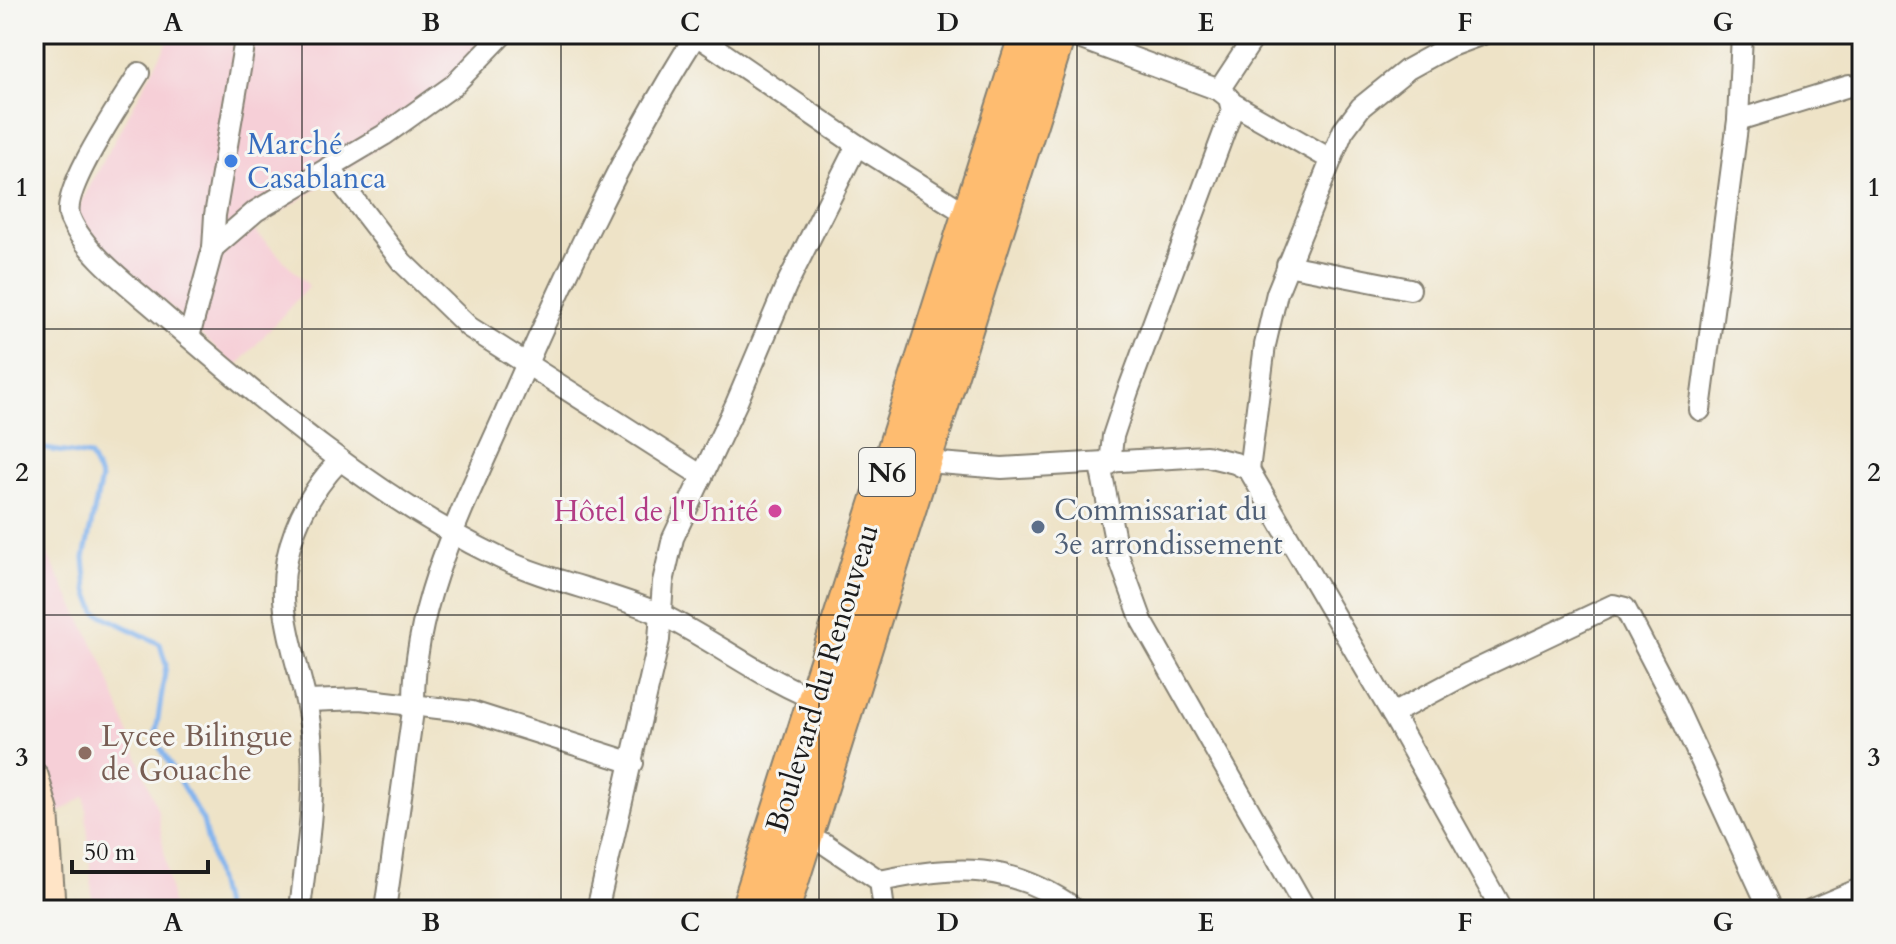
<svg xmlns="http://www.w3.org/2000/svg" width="1896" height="944" viewBox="0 0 1896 944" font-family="Cardo,serif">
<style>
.built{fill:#f6cfd7}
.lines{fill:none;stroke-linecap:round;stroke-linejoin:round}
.stream{stroke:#82b4ee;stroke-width:5}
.street-casing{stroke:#858072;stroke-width:24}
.secondary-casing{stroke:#858072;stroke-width:32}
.highway-casing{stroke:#858072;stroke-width:40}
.street{stroke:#fff;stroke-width:20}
.secondary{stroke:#ffe4c6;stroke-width:28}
.highway{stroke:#febc70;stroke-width:36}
.grid{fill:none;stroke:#1c1c1c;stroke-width:2;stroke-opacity:0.55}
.shop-dot{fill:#3f7fe0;stroke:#f6f6f2;stroke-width:3}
.hotel-dot{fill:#d1479c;stroke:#f6f6f2;stroke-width:3}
.service-dot{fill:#5c6f8a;stroke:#f6f6f2;stroke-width:3}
.education-dot{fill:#8d6e63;stroke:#f6f6f2;stroke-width:3}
.labels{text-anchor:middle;stroke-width:6;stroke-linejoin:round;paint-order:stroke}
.shield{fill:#f6f6f2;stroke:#5d5d5c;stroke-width:2}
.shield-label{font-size:28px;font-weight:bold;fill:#1c1c1c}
.shop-label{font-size:30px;fill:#366cbe;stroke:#f6f6f2;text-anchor:start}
.service-label{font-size:30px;fill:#4e5e75;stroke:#f6f6f2;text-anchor:start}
.hotel-label{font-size:30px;fill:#b23c85;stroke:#f6f6f2;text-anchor:end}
.street-label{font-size:30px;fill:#1c1c1c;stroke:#f6f6f2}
.education-label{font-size:30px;fill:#785e54;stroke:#f6f6f2;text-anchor:start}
.neatline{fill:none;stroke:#1c1c1c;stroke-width:3}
.grid-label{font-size:26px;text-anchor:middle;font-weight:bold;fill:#1c1c1c}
</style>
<rect width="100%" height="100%" fill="#f6f6f2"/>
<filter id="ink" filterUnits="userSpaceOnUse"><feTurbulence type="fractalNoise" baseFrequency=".0125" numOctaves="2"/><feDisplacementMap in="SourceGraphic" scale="16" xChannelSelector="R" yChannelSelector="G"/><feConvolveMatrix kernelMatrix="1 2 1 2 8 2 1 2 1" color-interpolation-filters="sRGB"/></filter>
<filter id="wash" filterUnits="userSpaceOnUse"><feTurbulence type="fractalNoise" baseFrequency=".006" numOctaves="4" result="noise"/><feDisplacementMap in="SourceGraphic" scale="32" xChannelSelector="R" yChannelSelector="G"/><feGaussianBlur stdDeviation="1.8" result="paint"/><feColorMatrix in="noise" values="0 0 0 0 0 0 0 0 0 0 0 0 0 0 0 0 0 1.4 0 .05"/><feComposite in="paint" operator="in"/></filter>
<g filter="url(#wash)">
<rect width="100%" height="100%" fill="#eee3c7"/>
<!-- built -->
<g class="built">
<path d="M172,34H508L430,114L254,230L309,286L236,367L80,225L78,208Z"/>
<path d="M34,528L102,661L158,811L173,910H93L85,796L34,828Z"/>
</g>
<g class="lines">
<!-- stream -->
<g class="stream">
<path d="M34,375L42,400L34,416"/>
<path d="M34,437L39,448L90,456L101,479L84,558L87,589L96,612L160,644L166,665L155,739L203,821L224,910"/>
</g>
</g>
</g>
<g filter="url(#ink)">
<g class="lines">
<!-- street casing -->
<g class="street-casing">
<g id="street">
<path d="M695,34L857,145L975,219"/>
<path d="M1068,34L1219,90L1229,98L1232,111L1128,391L1113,436L1110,464"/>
<path d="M1742,34L1738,120L1849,86"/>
<path d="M139,73C123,100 59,191 70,218C85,254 134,289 162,314C267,405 374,497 500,558C550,582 608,591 660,614C716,641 766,682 825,703"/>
<path d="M1219,90L1256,34"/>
<path d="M1232,103L1330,159"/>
<path d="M329,167L402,262L469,327L702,476"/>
<path d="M213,248L256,211L384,135L454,85L503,34"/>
<path d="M1287,265L1410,289"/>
<path d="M189,337L213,248L215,215L246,34"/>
<path d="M1700,410L1738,120"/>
<path d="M915,461L1002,468L1206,456L1235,463L1249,470L1392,714L1502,910"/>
<path d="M1100,465L1118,555L1142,621L1306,910"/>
<path d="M1249,470L1265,345L1277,293L1343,131L1361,107L1408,69L1448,47L1483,34"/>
<path d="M308,701L361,699L472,712L633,763"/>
<path d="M1392,714L1467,674L1613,605L1625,608L1675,704L1770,910"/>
<path d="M799,833L825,844L880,881L884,910"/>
<path d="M880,881C958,865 1010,862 1077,910"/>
<path d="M304,910L301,900C308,846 316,790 311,735C308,692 290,653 285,610C278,555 302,499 340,460"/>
<path d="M385,910L414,704C413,604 463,508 503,418C560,287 619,156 696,35"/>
<path d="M597,910L659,640L663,582L673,538L736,404L786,286L857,145"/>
<path d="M1810,910L1862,888"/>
</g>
</g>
<!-- secondary casing -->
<g class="secondary-casing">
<path id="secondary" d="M34,777L44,812L51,910"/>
</g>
<!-- highway casing -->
<g class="highway-casing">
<g id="highway">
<path d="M749,910L1028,34"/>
<path d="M781,910L1057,34"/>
</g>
</g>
<!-- street -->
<use href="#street" class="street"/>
<!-- secondary -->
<use href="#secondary" class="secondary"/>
<!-- highway -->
<use href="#highway" class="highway"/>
</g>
</g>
<!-- grid -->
<path class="grid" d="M302,34V910M561,34V910M819,34V910M1077,34V910M1335,34V910M1594,34V910M34,329H1862M34,615H1862"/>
<!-- markers -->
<circle class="shop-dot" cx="231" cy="161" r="8"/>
<circle class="hotel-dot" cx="775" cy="511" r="8"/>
<circle class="service-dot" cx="1038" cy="527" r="8"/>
<circle class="education-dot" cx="85" cy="753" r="8"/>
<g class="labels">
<!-- shield labels -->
<rect class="shield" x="859" y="448" width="56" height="48" rx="6"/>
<g class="shield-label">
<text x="887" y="482">N6</text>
</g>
<!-- shop labels -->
<g class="shop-label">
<text x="247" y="154">Marché<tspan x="247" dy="34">Casablanca</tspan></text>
</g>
<!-- service labels -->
<g class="service-label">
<text x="1054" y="520">Commissariat du<tspan x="1054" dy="34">3e arrondissement</tspan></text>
</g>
<!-- hotel labels -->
<g class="hotel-label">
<text x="759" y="521">Hôtel de l'Unité</text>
</g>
<!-- street labels -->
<g class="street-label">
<text transform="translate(822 678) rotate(-73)" y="10">Boulevard du Renouveau</text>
</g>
<!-- education labels -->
<g class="education-label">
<text x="101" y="746">Lycee Bilingue<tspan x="101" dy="34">de Gouache</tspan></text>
</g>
</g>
<!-- margin -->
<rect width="1896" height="944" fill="none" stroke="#f6f6f2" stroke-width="88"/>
<!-- scale -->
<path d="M72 860v12h136v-12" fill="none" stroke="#1c1c1c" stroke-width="4"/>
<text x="84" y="860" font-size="24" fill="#1c1c1c" stroke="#f6f6f2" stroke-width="6" paint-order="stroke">50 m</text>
<rect x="44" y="44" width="1808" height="856" class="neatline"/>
<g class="grid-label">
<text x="173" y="31">A</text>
<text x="431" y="31">B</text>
<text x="690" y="31">C</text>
<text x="948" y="31">D</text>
<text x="1206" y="31">E</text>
<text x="1465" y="31">F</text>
<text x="1723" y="31">G</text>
<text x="22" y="196">1</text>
<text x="1874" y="196">1</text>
<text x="22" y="481">2</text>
<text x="1874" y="481">2</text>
<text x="22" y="766">3</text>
<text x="1874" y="766">3</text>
<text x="173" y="931">A</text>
<text x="431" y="931">B</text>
<text x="690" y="931">C</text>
<text x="948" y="931">D</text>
<text x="1206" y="931">E</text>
<text x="1465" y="931">F</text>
<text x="1723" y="931">G</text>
</g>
</svg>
